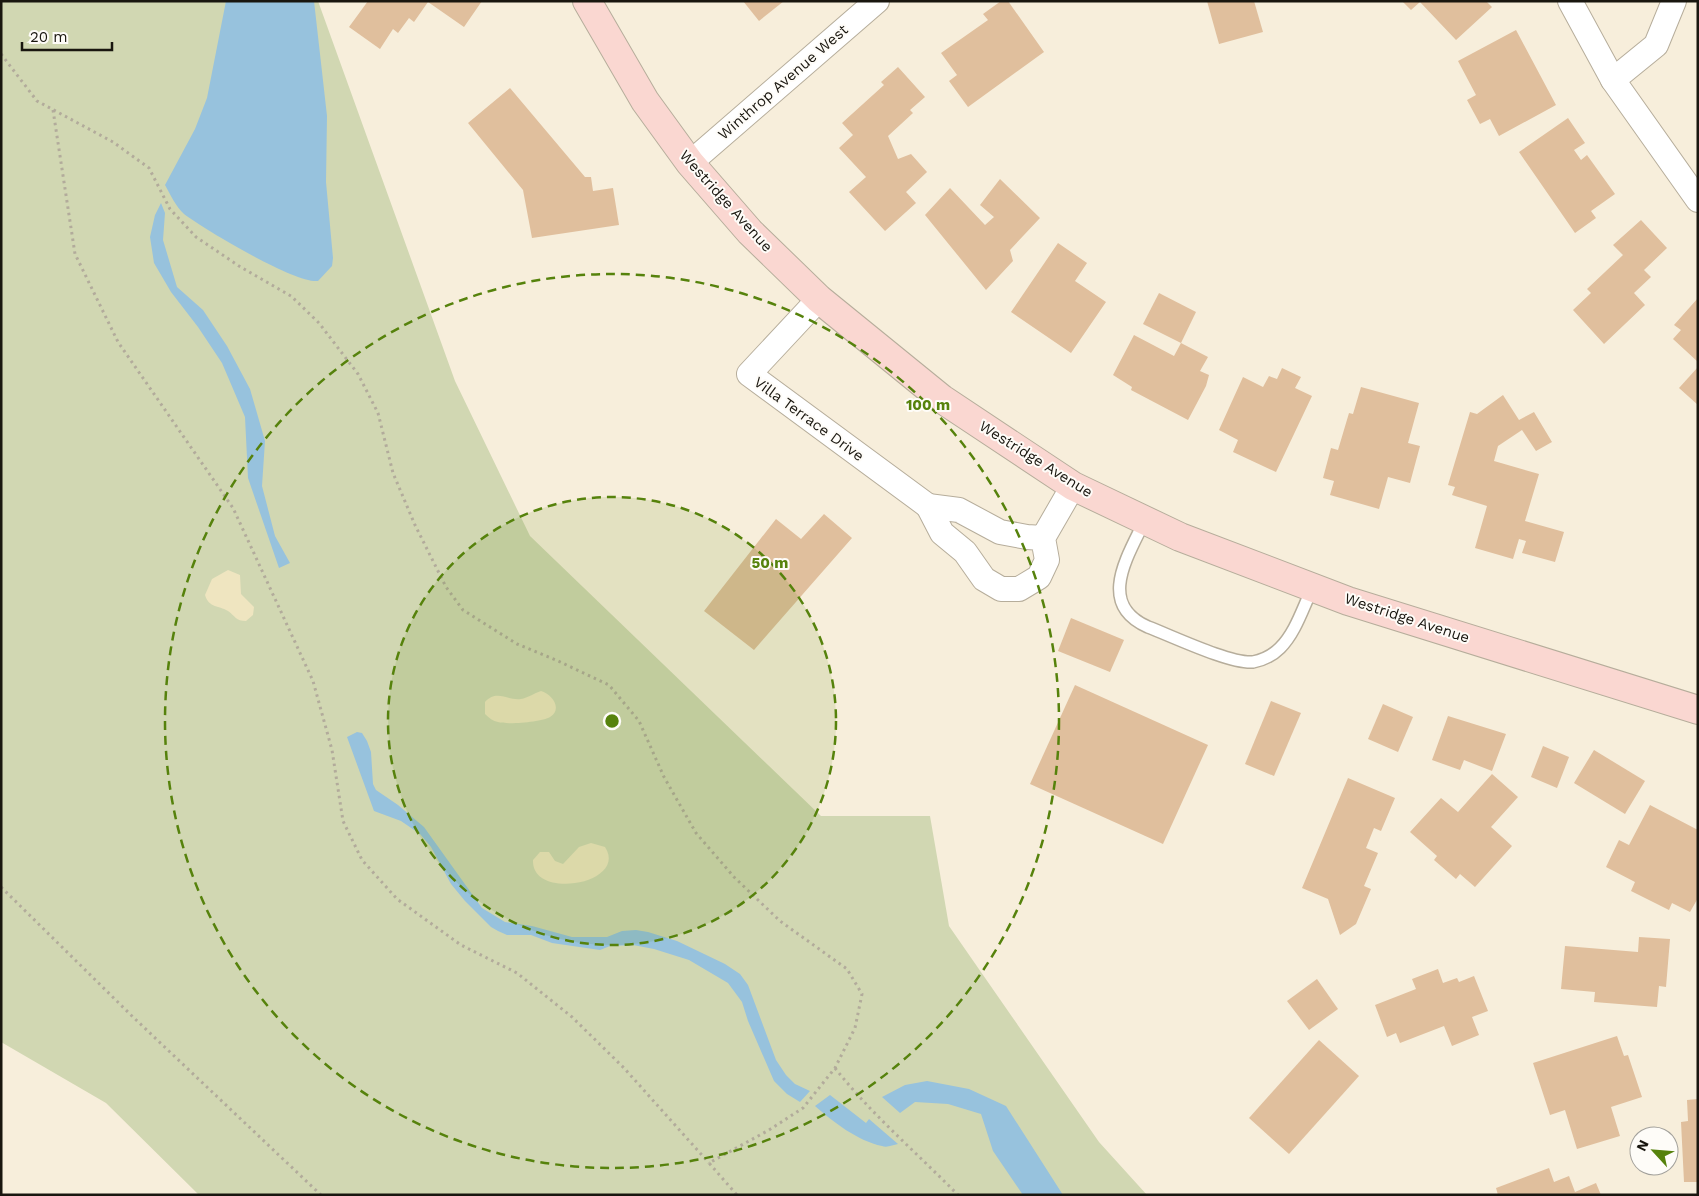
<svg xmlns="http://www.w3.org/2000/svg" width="1699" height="1196" viewBox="0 0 1699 1196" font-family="'Work Sans',sans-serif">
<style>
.green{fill:#d1d7b2}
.sand{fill:#efe5c0}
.water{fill:#97c2dd}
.building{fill:#e0bf9d}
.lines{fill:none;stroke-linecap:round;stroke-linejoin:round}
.lane-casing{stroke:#b6ad9b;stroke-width:14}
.street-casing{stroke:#b6ad9b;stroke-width:26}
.secondary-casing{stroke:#b6ad9b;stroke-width:30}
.path{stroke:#b2ab9b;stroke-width:3;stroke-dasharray:2.5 4;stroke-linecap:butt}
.lane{stroke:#fff;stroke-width:11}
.street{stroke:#fff;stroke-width:24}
.secondary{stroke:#fad7d1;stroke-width:28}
.ring{fill:none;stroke:#56820c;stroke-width:2.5;stroke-dasharray:9 6}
.labels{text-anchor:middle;stroke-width:4;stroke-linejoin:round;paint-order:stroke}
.street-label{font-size:15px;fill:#19160f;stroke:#fefcf8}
.centre{fill:#56820c;stroke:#fefcf8;stroke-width:2.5}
.ring-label{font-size:15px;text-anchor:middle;font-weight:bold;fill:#56820c;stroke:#fefcf8;stroke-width:4;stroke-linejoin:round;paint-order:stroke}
</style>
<rect width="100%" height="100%" fill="#f7eedb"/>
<!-- green -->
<path class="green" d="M1,1H318L455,381L530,536L821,816H930L949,926L1099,1142L1147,1195H199L106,1103L1,1042Z"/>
<!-- sand -->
<g class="sand">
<path d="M228,570L240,575L241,594L254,607L253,615L246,621C236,621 235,616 228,611C218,605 209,608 205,595L212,579Z"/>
<path d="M541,691C552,694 563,709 550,717C542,722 507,725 498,722C493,721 489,718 485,714V702C497,689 507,701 521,699C528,698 534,693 541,691Z"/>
<path d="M591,843L605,847C629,884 531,901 533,860L540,852H549L555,861L563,864L579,847Z"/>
</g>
<!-- water -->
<g class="water">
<path d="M226,1H314L327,116L326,182L333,258L332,266L318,281C296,284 205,230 184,214C176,207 170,194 165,185L195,129L207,98Z"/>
<path d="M161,203L165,213L163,240L177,287L203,310L227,346L250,389L265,441L262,486L275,536L290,563L279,568L248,478L245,417L222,363L198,327L171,292L154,263L150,237L155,215Z"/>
<path d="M357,732L362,733L367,741L371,752L373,784L376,790L398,805L424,827L482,908L505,922L532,926L572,937H607L622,931L636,930L648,932L677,941L725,964L740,974L748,985L776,1060L786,1075L795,1084L810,1091L800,1102L787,1094L774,1081L748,1021L742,1002L728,983L689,960L654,949L633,945L610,946L600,950L552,943L531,935H507L498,931L491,927L465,901L451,884L431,847L420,834L401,821L374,811L347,737Z"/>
<path d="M927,1081L969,1089L1006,1106L1063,1195H1023L993,1151L981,1114L948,1104L915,1102L900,1113L882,1097L905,1085Z"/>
<path d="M830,1095L866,1123L869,1119L898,1144C893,1145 887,1148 882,1146C858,1141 833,1122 815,1106Z"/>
</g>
<!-- building -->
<g class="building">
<path d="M368,1H482L464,27L428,2L414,22L409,18L398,33L393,29L380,49L349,27Z"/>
<path d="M743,1H784L759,21Z"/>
<path d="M1001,1H1008L1044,52L968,107L949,81L957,75L941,53L988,20L983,14Z"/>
<path d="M1207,1H1254L1263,32L1219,44Z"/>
<path d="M1402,1H1486L1492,7L1456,40L1420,2L1411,10Z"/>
<path d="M1516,30L1556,105L1499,136L1490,119L1480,124L1467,100L1476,95L1458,61Z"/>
<path d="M898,67L925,97L910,110L913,113L888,136L898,159L911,154L927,172L906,192L916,203L885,231L849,192L866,177L839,148L853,135L842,123L884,85L881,82Z"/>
<path d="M510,88L585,177H591L593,191L613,188L619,225L532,238L523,190L468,123Z"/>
<path d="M1568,118L1585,143L1574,150L1581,160L1587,155L1615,194L1591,211L1596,218L1575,233L1519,152Z"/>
<path d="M1000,179L1040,218L1010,250L1013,261L986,290L925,215L950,188L985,225L994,217L980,205Z"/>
<path d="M1641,220L1667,248L1644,270L1651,277L1634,293L1645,305L1604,344L1573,310L1591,293L1587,289L1623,255L1613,245Z"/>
<path d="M1058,243L1087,263L1075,281L1106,302L1071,353L1011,312Z"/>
<path d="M1159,293L1196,312L1181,343L1143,324Z"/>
<path d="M1698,298V362L1673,339L1681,330L1674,325Z"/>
<path d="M1134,335L1174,356L1181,343L1208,357L1200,371L1209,375L1206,386L1188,420L1131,390L1132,387L1113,375Z"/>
<path d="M1698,367V405L1679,388Z"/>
<path d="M1282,368L1301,377L1295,388L1312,396L1276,472L1233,452L1238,440L1219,430L1243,377L1263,387L1269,376L1277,379Z"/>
<path d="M1361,387L1419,403L1408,443L1420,446L1410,483L1388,477L1379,509L1330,495L1334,481L1323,478L1331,448L1338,450L1349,413L1353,414Z"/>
<path d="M1503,395L1519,420L1534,412L1552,442L1536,451L1522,430L1498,446L1494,461L1539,474L1525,521L1564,532L1555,562L1522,553L1526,541L1519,539L1513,559L1475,548L1487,506L1452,495L1455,487L1448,485L1470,412L1477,414Z"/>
<path d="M824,514L852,538L754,650L704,611L776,519L801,539Z"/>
<path d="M1071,618L1124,640L1110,672L1058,651Z"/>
<path d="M1075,685L1208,745L1163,844L1030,784Z"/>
<path d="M1271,701L1301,713L1274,776L1245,764Z"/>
<path d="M1383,704L1413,717L1398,752L1368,739Z"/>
<path d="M1448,716L1506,734L1492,771L1464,760L1460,770L1432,760Z"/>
<path d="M1543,746L1569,757L1557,788L1531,777Z"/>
<path d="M1594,750L1645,781L1625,814L1574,783Z"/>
<path d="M1492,774L1518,797L1491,827L1512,846L1475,887L1460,874L1456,879L1434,860L1437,856L1410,832L1441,798L1458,812Z"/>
<path d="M1348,778L1395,798L1381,831L1374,828L1366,848L1378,853L1364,886L1371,889L1356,924L1340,935L1328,899L1302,888Z"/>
<path d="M1650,805L1698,830V898L1690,912L1672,903L1669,910L1631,891L1635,882L1606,867L1619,840L1629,845Z"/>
<path d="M1639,937L1670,939L1666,987L1659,986L1657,1007L1594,1002L1595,992L1561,989L1565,946L1638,952Z"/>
<path d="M1438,969L1443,983L1457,978L1459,982L1474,976L1488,1011L1472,1017L1479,1035L1452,1046L1444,1026L1400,1043L1396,1033L1387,1037L1375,1005L1416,989L1412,979Z"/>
<path d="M1317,979L1338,1009L1309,1030L1287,1001Z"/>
<path d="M1617,1036L1624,1056L1628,1055L1642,1097L1611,1107L1620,1136L1577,1149L1565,1110L1550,1115L1533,1063Z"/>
<path d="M1319,1040L1359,1076L1289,1154L1249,1118Z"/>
<path d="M1698,1099V1182H1684L1681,1122L1688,1121L1687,1100Z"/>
<path d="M1549,1168L1554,1182L1569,1176L1575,1192L1596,1183L1601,1195H1498L1496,1188Z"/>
</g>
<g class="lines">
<!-- lane casing -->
<g class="lane-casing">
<path id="lane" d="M1145,520C1128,556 1096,604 1148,627C1172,636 1230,664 1253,662C1263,660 1273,655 1280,648C1296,632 1303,607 1313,587"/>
</g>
<!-- street casing -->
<g class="street-casing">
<g id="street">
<path d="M1570,1L1613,80L1698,200"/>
<path d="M1613,80L1656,45L1674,1"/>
<path d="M690,163L877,1"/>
<path d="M819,299L749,374L928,506"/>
<path d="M1043,538L1027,537L1000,532L959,510L928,506L942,533L965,552L984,579L1001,589H1019L1039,577L1047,560L1043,538L1073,486"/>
</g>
</g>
<!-- secondary casing -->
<g class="secondary-casing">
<path id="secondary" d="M587,1L645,101L690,163L750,232L819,299L942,399L1073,486L1180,537L1348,601L1698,710"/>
</g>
<!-- path -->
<g class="path">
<path d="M1,54L37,101L113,142L149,168L170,209L196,237L239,266L291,296L319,323L358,374L378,413L393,473L415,525L446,587L463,610L517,644L556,660L609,685L639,721L664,777L696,833L734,877L780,921L847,969L862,994L855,1028L835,1068L803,1108L769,1130L709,1163L737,1195"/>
<path d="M53,110L75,254L118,342L233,508L313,681L332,750L343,821L362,860L397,899L461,945L517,973L572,1017L624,1068L709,1163"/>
<path d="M1,887L133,1017L321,1195"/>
<path d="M835,1068C871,1114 917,1153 958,1195"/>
</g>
<!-- lane -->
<use href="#lane" class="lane"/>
<!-- street -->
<use href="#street" class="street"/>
<!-- secondary -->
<use href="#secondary" class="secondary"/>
</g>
<!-- distance rings -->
<circle cx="612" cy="721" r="224" fill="#56820c" fill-opacity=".12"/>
<g class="ring">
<circle cx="612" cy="721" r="224"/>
<circle cx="612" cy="721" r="447"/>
</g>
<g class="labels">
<!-- street labels -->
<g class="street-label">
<text transform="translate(783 82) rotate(-41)" y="5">Winthrop Avenue West</text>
<text transform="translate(726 201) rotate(48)" y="5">Westridge Avenue</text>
<text transform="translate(809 419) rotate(36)" y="5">Villa Terrace Drive</text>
<text transform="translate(1036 459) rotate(32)" y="5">Westridge Avenue</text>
<text transform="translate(1407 618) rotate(18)" y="5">Westridge Avenue</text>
</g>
</g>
<circle cx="612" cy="721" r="8" class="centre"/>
<g class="ring-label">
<text x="928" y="410">100 m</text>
<text x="770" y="568">50 m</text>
</g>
<!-- border -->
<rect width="1699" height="1196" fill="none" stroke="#19160f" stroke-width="5"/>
<!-- north arrow -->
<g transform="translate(1654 1151) rotate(296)"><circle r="24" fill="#fefcf8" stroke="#a2a09b"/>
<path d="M0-4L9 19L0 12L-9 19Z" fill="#56820c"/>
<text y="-8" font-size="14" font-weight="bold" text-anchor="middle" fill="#19160f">N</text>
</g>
<!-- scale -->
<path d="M22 42v8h90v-8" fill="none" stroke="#19160f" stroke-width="2.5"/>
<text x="30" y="42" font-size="15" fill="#19160f" stroke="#fefcf8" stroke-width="4" paint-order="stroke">20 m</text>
</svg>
